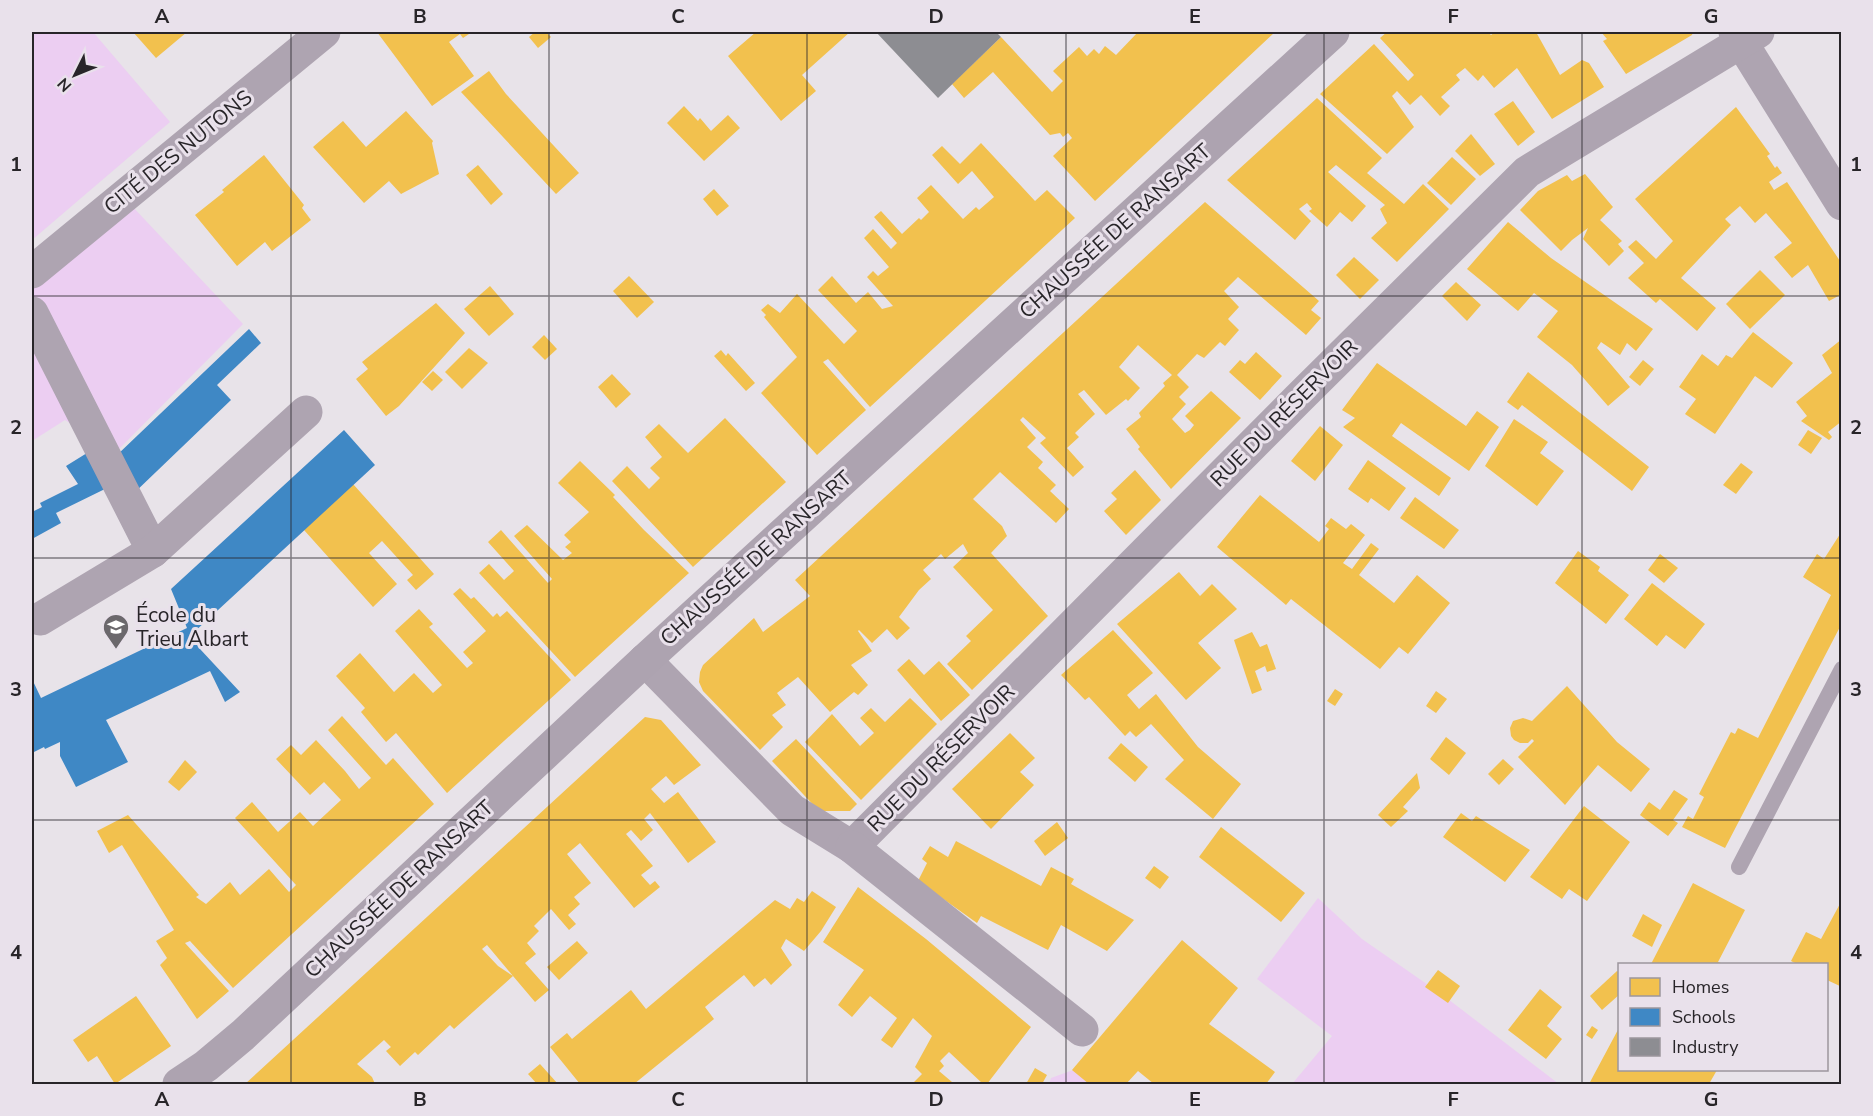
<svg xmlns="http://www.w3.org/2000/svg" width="1873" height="1116" viewBox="0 0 1873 1116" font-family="'Nunito Sans',sans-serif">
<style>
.green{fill:#eccef2}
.homes{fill:#f2c14e;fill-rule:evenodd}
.schools{fill:#3f88c5}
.industry{fill:#8d8d92}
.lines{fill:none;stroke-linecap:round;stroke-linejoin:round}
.lane{stroke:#aea4b1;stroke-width:16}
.street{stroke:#aea4b1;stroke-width:33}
.secondary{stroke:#ada3b0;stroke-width:33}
.grid{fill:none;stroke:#282529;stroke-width:1.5;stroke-opacity:0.55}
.labels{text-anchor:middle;stroke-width:6;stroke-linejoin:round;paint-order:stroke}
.street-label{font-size:21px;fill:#282529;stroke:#e9e1eb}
.poi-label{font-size:21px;fill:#282529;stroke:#e9e1eb;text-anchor:start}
.neatline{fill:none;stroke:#282529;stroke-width:2}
.grid-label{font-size:20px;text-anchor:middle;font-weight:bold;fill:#282529}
</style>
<rect width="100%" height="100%" fill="#e8e3e9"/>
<!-- green -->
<g class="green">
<path d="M32,32H93L170,122L32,240Z"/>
<path d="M131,205L243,324L115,453L65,420L32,441V265Z"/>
<path d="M1318,898L1362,939L1444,996L1559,1084H1292L1332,1036L1257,979Z"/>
<path d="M1073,1070L1089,1084H1049L1051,1078Z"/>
</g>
<!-- homes -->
<g class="homes">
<path d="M133,32H187L156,58Z"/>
<path d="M377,32H472L463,38L460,34L449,42L474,76L432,106Z"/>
<path d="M535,32H546L551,37L538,48L529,37Z"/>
<path d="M756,32H850L802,75L816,91L781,121L728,56Z"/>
<path d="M1138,32H1275L1095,201L1053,156L1072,138L1068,133L1063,137L1060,133L1050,135L993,72L964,98L952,84L1001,37L1052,92L1063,81L1053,71L1079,47L1087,56L1094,49L1099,54L1105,46L1116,55Z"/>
<path d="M1387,32H1488L1491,35L1495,32H1536L1560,75L1582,60L1589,63L1604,87L1552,119L1517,68L1494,88L1483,75L1478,81L1465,68L1456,75L1460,80L1441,97L1450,106L1440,116L1421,95L1410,105L1397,91L1392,96L1414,127L1387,154L1320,94L1374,44L1408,81L1414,75L1380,38Z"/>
<path d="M1601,32H1693L1692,35L1626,74L1603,41L1607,39Z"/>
<path d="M489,71L506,94L579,173L556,194L461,92Z"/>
<path d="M1317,98L1382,158L1367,173L1404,204L1423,184L1449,209L1397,262L1371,238L1387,223L1380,209L1385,205L1336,165L1328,172L1366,206L1352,222L1340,212L1327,227L1309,211L1312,209L1307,203L1299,209L1311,221L1295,240L1227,180Z"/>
<path d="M1513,101L1535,132L1518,146L1494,114Z"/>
<path d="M684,106L698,121L700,118L711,131L728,115L740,128L704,161L667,123Z"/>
<path d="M1736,107L1770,154L1767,156L1775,168L1777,166L1782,173L1769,182L1774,190L1787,182L1842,264V294L1829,301L1808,265L1792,278L1774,257L1792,243L1766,213L1755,223L1740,206L1725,219L1731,225L1681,278L1716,308L1697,331L1660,299L1656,303L1628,278L1644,263L1628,247L1636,240L1656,259L1673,241L1635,199Z"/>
<path d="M406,111L433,141L432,143L439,174L401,194L389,181L364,203L313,147L343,121L366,147Z"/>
<path d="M1471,134L1495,164L1480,176L1455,151Z"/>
<path d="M981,143L1035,201L1047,190L1075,218L870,407L828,359L823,362L866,410L817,455L761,393L797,357L764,317L766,315L761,310L768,304L780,313L797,294L844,344L857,331L818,290L832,276L856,303L868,292L882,309L893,306L867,277L873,271L878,276L889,267L864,238L873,229L891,249L897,243L874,217L881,211L902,234L919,218L921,220L929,212L917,198L931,185L963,219L976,207L979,210L994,197L972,171L958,184L932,155L942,146L960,164Z"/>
<path d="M264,155L304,205L302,208L311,220L272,251L265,242L237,266L195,215L224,192L222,190Z"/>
<path d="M1452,157L1476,179L1451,205L1427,183Z"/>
<path d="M478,165L503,194L491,205L466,175Z"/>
<path d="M1585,174L1613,207L1600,220L1622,241L1618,244L1624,251L1609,266L1583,239L1588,228L1572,240L1561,251L1520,210L1538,191L1567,175L1572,181Z"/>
<path d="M714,189L729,206L717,216L703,199Z"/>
<path d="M1205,202L1319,301L1311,310L1321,318L1306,335L1238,277L1224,291L1239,307L1228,319L1239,330L1225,346L1220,342L1204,358L1197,354L1177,375L1189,387L1179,397L1186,404L1172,419L1185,433L1190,430L1194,425L1185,416L1211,391L1241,418L1171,489L1138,449L1140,447L1126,429L1141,417L1139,413L1165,386L1163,383L1172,375L1138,345L1119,367L1140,388L1128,401L1126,399L1106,415L1084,390L1078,394L1095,414L1075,433L1079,437L1067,448L1084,467L1073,477L1040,443L1046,438L1023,417L1020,420L1036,438L1027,447L1043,462L1038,468L1056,485L1050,491L1069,509L1056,523L1000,472L973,499L1002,526L1007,536L991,553L1048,616L972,690L947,664L971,641L966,636L993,610L953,567L968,553L963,544L945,559L941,554L923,570L931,579L919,590L899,617L910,628L897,640L887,629L872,643L859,630L858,631L872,651L851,665L868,685L858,695L854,692L830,712L798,677L777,693L786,705L772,715L783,727L760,750L703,691L699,682L700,672L703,665L754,618L763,632L810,596L795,580Z"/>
<path d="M1508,222L1551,258L1653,329L1636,351L1627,343L1620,355L1601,342L1597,348L1630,387L1608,406L1572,365L1537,337L1558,311L1534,293L1518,311L1467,269Z"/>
<path d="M1354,257L1379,280L1360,299L1336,275Z"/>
<path d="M1760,270L1785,295L1750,329L1726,304Z"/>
<path d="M629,276L654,302L637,318L613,291Z"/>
<path d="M1456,282L1481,305L1467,321L1442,296Z"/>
<path d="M490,286L514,314L489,336L464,309Z"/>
<path d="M436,303L465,333L399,406L386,416L356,379L368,369L362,362Z"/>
<path d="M1753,332L1793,363L1772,388L1755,376L1715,434L1685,414L1696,399L1679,387L1702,354L1718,366L1726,355L1732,358Z"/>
<path d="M544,335L557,349L545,360L532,347Z"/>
<path d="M1842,339V421L1828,432L1832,437L1829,440L1801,421L1807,416L1796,402L1832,373L1822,355Z"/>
<path d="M469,348L488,363L462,389L445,372Z"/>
<path d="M721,350L726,356L728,353L755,383L746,391L714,356Z"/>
<path d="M1256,352L1282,376L1260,400L1229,372L1240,360L1245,364Z"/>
<path d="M1643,360L1654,369L1640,386L1629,377Z"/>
<path d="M1377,363L1466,426L1477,411L1499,427L1469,471L1401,423L1392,436L1451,478L1439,496L1343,427L1355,418L1342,410Z"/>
<path d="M433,371L443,380L432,391L422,382Z"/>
<path d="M1528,372L1649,467L1632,491L1522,405L1518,410L1507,402Z"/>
<path d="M612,374L631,394L616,408L598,387Z"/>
<path d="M725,418L786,482L693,567L612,481L627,466L649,489L660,478L650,468L662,457L645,437L659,424L688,453Z"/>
<path d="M1514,419L1548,442L1540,453L1564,471L1537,506L1485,466Z"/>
<path d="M1320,426L1343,445L1315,481L1291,461Z"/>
<path d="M1808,430L1822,438L1811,454L1798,445Z"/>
<path d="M1368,460L1406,488L1389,511L1371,498L1368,503L1348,489Z"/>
<path d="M580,461L615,495L613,497L644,530L689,573L575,677L479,573L489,564L504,580L514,571L488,542L501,530L548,583L552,579L514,536L527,525L563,560L572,553L565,547L571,542L564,535L589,512L558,483Z"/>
<path d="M1741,463L1753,472L1736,494L1723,485Z"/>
<path d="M1135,470L1161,500L1126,535L1104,511L1117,499L1111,493Z"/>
<path d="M353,484L434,574L416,590L407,580L413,575L382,541L369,553L397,584L373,607L304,530Z"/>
<path d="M1260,495L1319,542L1329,529L1325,526L1331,518L1346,529L1351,524L1365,535L1343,563L1352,569L1371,543L1379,549L1359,575L1394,603L1417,575L1450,603L1408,654L1399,647L1380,669L1291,599L1286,605L1217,547Z"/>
<path d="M1415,497L1459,530L1444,549L1400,518Z"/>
<path d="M1842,531V623L1725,848L1682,827L1688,816L1693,819L1704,797L1699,794L1731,732L1735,734L1738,728L1758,738L1831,595L1803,577L1817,554L1824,559Z"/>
<path d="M1578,551L1600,567L1598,571L1629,595L1606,624L1555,583Z"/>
<path d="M1660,554L1678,568L1664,583L1648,570Z"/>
<path d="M1179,572L1200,596L1212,584L1237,609L1198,643L1221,668L1186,700L1117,624Z"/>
<path d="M1652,583L1705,624L1685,649L1666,635L1657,646L1624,619Z"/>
<path d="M460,588L471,599L474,597L493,617L497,613L500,617L507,611L571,680L447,793L396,733L386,742L361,712L365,708L336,676L360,653L394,692L414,673L433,693L442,685L395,631L419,609L433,624L429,627L467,668L473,663L463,652L486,631L453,594Z"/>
<path d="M1113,630L1153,673L1127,695L1139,709L1156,694L1198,747L1241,784L1213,819L1165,779L1184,760L1151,724L1136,737L1130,731L1125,736L1089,697L1085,700L1061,675Z"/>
<path d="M1252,632L1260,647L1267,644L1276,669L1267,672L1265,666L1255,671L1262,690L1252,694L1234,640Z"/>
<path d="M909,659L924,675L939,661L970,695L941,721L897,670Z"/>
<path d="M1567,686L1617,742L1650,769L1631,792L1598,765L1565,805L1518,757L1534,741L1532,739L1528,743H1520L1514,740L1511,736L1510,728L1513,721L1523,718L1532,721Z"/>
<path d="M1335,689L1343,694L1335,706L1327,701Z"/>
<path d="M1436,691L1447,699L1436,713L1426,706Z"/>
<path d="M910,698L937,724L861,800L805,742L832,714L860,746L874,733L860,718L871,708L885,722Z"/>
<path d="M342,716L386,765L393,758L434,804L233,988L190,941L185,943L229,991L197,1019L160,965L167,958L156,941L174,930L122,845L109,853L97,831L128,815L199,895L196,897L206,904L230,882L240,895L269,869L289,892L296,885L235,818L252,802L278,832L300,812L313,826L341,800L324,782L310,795L276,759L291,745L301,755L316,740L345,771L359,789L371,778L328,730Z"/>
<path d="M645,717L661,720L701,765L674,785L666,776L651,789L664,803L678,792L716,842L688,863L650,813L644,819L653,830L641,841L631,830L626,834L653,866L641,875L650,885L655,881L660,887L634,908L580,843L567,854L591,883L574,897L580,904L568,915L576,924L569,930L551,909L534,926L539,931L527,943L536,954L525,963L549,990L535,1002L513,976L454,1029L450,1025L418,1055L415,1052L400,1066L386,1051L391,1047L384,1040L357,1064L372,1077L375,1084H245ZM487,945L513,976L498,966L482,949Z"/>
<path d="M1010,733L1035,758L1020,772L1034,785L991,829L952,789Z"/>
<path d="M1446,737L1466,753L1449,775L1430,759Z"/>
<path d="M796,739L857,804L850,811H819L772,761Z"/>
<path d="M1121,743L1148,767L1135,782L1108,758Z"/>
<path d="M1503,759L1514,769L1499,785L1488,774Z"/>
<path d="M185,760L197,772L179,791L168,782Z"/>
<path d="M1417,773L1420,788L1403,807L1408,811L1391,827L1378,815Z"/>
<path d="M1674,790L1688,799L1673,820L1678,823L1668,836L1640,815L1649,802L1660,810Z"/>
<path d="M1584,806L1630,842L1587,901L1569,889L1562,899L1530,877Z"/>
<path d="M1461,813L1472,821L1476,816L1530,850L1505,882L1443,837Z"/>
<path d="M1057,822L1068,838L1045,856L1034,841Z"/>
<path d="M1221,827L1305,893L1281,922L1199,857Z"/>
<path d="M956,841L1041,886L1051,867L1074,879L1071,884L1134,920L1107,951L1061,925L1048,950L981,916L977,923L918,881L927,863L922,859L930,846L948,857Z"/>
<path d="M1154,866L1169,877L1160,889L1145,878Z"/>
<path d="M1693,883L1745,910L1718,962L1724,964H1651Z"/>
<path d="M858,887L926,939L1031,1027L987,1084H983L949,1052L940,1061L944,1066L939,1071L952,1082L950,1084H912L922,1074L915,1067L932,1036L913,1018L892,1048L881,1040L897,1018L870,996L852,1017L838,1005L864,970L823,942Z"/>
<path d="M812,891L836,907L821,931L804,951L786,939L781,948L792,965L771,985L765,978L754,987L744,975L705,1007L714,1019L634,1084H580L550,1047L567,1033L572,1039L631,990L646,1009L775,900L790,909L797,898L804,902Z"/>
<path d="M1842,900V987L1827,980V964H1797L1791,961L1806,932L1821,939Z"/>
<path d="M1643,914L1662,925L1652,947L1632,936Z"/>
<path d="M1182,940L1238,988L1209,1024L1275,1072L1266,1084H1154L1138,1071L1126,1084H1089L1072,1070Z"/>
<path d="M577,941L588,953L559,980L547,967Z"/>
<path d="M1438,970L1460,986L1448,1003L1425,987Z"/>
<path d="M1617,971L1620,973V994L1602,1010L1590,996Z"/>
<path d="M1540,989L1562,1007L1547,1026L1562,1039L1546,1059L1508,1030Z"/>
<path d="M136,996L171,1046L115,1084L97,1056L88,1062L73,1040Z"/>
<path d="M1592,1026L1598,1030L1592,1039L1586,1035Z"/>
<path d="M1620,1026V1070H1717L1709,1084H1589Z"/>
<path d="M540,1064L558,1084H537L528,1074Z"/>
<path d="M1035,1068L1047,1075L1042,1084H1026Z"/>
</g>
<!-- schools -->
<g class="schools">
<path d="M249,329L261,343L217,385L231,400L132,495L116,456Z"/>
<path d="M344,430L375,465L192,634L200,649L240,692L225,702L210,671L106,720L128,762L76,787L60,756V742L45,749L44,747L32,753V679L41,698L187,628L171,589Z"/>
<path d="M87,453L107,488L56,513L61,523L32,539V512L42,507L40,503L78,484L66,466Z"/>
</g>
<!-- industry -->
<path class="industry" d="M876,32H996L1001,37L938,98Z"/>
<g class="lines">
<!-- lane -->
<path class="lane" d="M1739,867L1842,669"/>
<!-- street -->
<g class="street">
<path d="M1735,32L1842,204"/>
<path d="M32,272L324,32"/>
<path d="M32,313L153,551"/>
<path d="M40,619L153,551L306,412"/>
<path d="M645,660L792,810L852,847L1297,400L1527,172L1758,32"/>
<path d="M852,847L1082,1030"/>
</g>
<!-- secondary -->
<path class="secondary" d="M179,1084L206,1066L243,1035L645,660L1333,32"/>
</g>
<!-- grid -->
<path class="grid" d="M291,32V1084M549,32V1084M807,32V1084M1066,32V1084M1324,32V1084M1582,32V1084M32,296H1842M32,558H1842M32,820H1842"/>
<!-- icons -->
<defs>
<g id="school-pin" transform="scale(1.35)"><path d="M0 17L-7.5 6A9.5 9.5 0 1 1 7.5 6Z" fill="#6b686c" stroke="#e9e1eb"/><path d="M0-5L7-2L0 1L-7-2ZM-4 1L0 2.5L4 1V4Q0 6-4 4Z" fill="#fff"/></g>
</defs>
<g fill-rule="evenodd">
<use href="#school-pin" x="116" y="627"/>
</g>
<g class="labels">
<!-- street labels -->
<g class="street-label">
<text transform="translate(178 152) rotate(-39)" y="7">CITÉ DES NUTONS</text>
<text transform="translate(1115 231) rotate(-42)" y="7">CHAUSSÉE DE RANSART</text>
<text transform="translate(1284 413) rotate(-45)" y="7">RUE DU RÉSERVOIR</text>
<text transform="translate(756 558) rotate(-42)" y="7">CHAUSSÉE DE RANSART</text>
<text transform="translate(941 758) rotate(-45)" y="7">RUE DU RÉSERVOIR</text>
<text transform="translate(399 889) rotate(-43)" y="7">CHAUSSÉE DE RANSART</text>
</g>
<!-- poi labels -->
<g class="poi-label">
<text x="136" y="622">École du<tspan x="136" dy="24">Trieu Albart</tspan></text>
</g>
</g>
<!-- border -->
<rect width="1873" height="1116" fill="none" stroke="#e9e1eb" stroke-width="66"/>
<!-- legend -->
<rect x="1618" y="963" width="210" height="108" fill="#e9e1eb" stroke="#9c969d" stroke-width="1.5"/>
<rect x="1630" y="978" width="30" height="18" fill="#f2c14e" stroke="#9c969d" stroke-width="1.5"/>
<text x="1672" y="993" font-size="18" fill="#282529">Homes</text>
<rect x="1630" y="1008" width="30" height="18" fill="#3f88c5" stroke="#9c969d" stroke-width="1.5"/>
<text x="1672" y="1023" font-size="18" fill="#282529">Schools</text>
<rect x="1630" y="1038" width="30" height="18" fill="#8d8d92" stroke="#9c969d" stroke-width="1.5"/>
<text x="1672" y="1053" font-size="18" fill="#282529">Industry</text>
<!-- north arrow -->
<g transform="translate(75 75) rotate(227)" stroke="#e9e1eb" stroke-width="4.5" paint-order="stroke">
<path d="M0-4.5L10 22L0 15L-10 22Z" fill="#282529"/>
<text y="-9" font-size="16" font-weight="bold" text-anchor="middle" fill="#282529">N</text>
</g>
<rect x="33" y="33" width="1807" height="1050" class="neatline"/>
<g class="grid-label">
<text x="162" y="23">A</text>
<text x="420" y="23">B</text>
<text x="678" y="23">C</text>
<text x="936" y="23">D</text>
<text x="1195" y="23">E</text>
<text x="1453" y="23">F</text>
<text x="1711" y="23">G</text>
<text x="16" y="171">1</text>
<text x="1856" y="171">1</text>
<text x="16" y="434">2</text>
<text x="1856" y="434">2</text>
<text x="16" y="696">3</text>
<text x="1856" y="696">3</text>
<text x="16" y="959">4</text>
<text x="1856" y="959">4</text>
<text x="162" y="1106">A</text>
<text x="420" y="1106">B</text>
<text x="678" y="1106">C</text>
<text x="936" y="1106">D</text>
<text x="1195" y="1106">E</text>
<text x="1453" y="1106">F</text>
<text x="1711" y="1106">G</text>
</g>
</svg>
